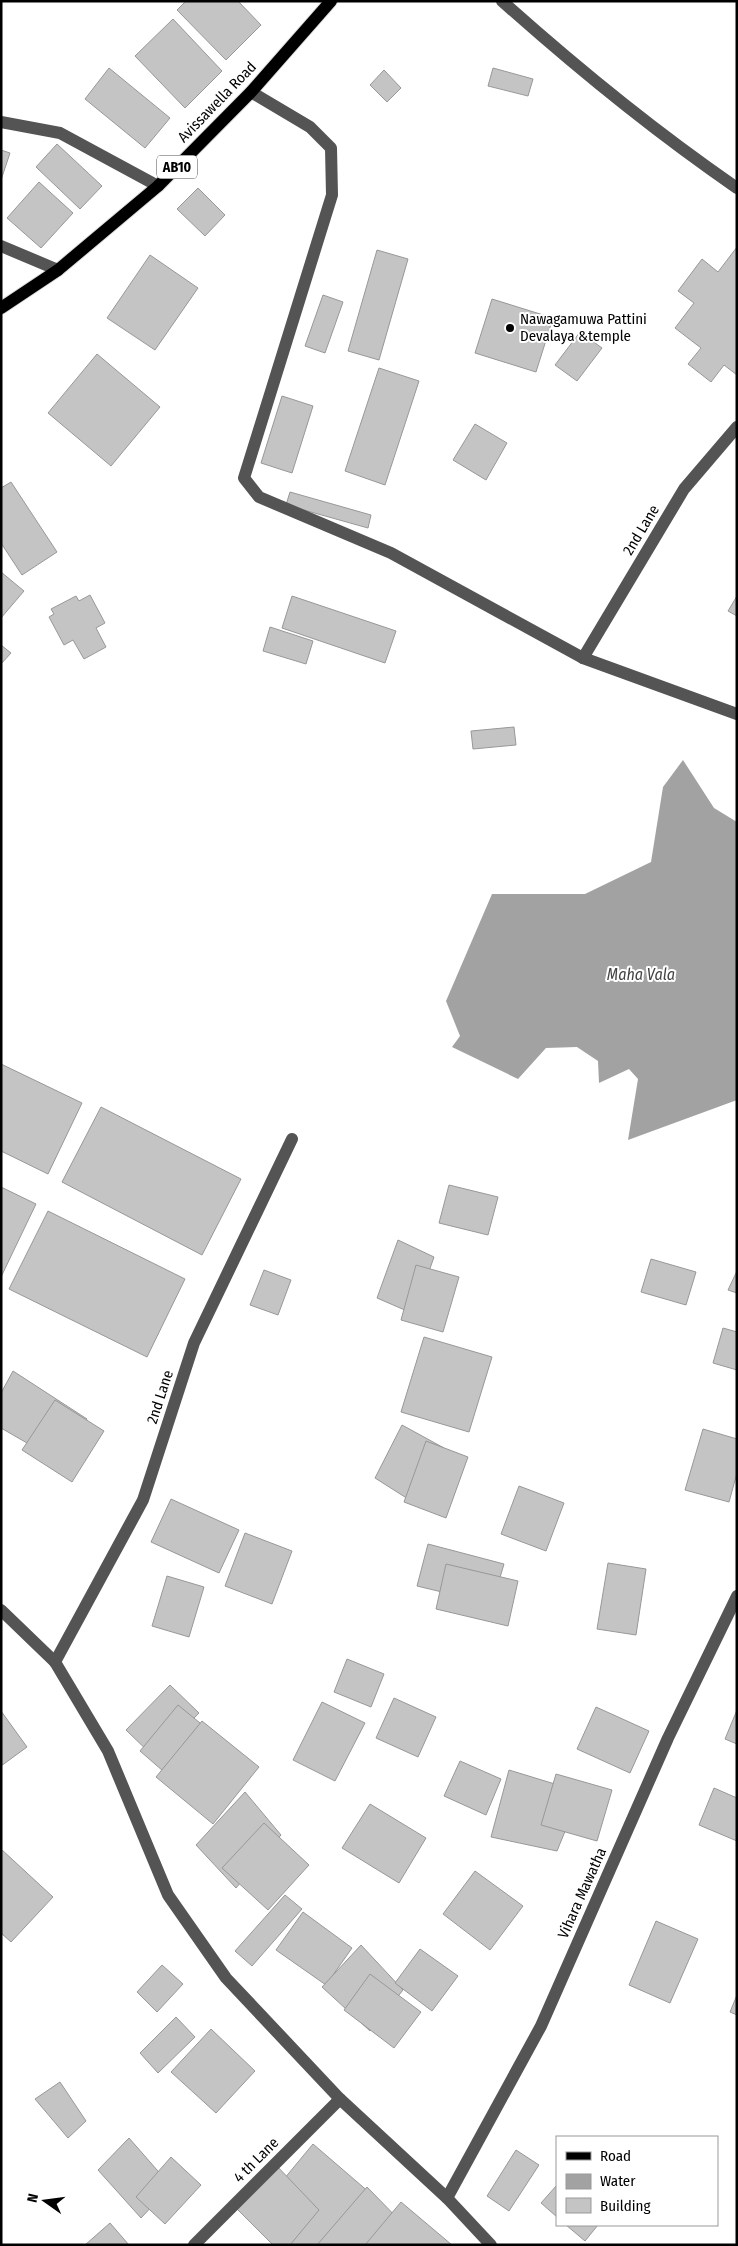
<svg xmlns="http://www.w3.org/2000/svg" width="738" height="2246" viewBox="0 0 738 2246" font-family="'Fira Sans Condensed',sans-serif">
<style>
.water{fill:#a2a2a2}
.building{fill:#c4c4c4;stroke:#989898}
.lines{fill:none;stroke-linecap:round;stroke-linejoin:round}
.major-casing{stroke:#dbdbdb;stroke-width:14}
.minor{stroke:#545454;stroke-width:12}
.major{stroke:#000;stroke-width:12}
.poi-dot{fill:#000;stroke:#fff;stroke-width:2}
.labels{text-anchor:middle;stroke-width:4;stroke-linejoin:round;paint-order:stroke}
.shield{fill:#fff;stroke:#4c4c4c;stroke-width:1}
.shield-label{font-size:14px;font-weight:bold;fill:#000}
.street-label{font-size:15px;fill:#000;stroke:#fff}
.poi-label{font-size:15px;fill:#000;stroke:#fff;text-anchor:start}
.water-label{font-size:16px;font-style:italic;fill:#434343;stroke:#fff}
</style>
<rect width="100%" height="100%" fill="#fff"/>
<!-- water -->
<path class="water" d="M683,760L714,808L737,822V1100L628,1140L638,1079L629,1069L599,1083L598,1061L577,1047L546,1048L518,1079L452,1047L460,1036L446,1001L492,894H585L651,862L663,787Z"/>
<!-- building -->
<g class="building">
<path d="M186,1H238L261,25L226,60L177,10Z"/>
<path d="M173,19L222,71L185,108L135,56Z"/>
<path d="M109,68L170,118L145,148L85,99Z"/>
<path d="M493,68L533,79L528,96L488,86Z"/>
<path d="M384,70L401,88L387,102L370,85Z"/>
<path d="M57,144L102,186L80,209L36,167Z"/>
<path d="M1,150L10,153L1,180Z"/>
<path d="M39,182L73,213L41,248L7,218Z"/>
<path d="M198,188L225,215L205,236L177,209Z"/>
<path d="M737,247V375L724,365L711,382L688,364L701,348L675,328L694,303L678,291L702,259L718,272Z"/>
<path d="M377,250L408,259L379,360L348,351Z"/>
<path d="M150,255L198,288L155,350L107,318Z"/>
<path d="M323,295L343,302L325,353L305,346Z"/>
<path d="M492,299L553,318L536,372L475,353Z"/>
<path d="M580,332L602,348L577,381L555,365Z"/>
<path d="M97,354L160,407L111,466L48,413Z"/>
<path d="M379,368L419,381L385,485L345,471Z"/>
<path d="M282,396L313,406L292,473L261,463Z"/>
<path d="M475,424L507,443L486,480L453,460Z"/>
<path d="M11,482L57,552L22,575L1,543V488Z"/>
<path d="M290,492L371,515L368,528L286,505Z"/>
<path d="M1,572L24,591L1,618Z"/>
<path d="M90,595L105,623L96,628L106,647L84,659L73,640L64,645L49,617L54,614L51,609L76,596L79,601Z"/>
<path d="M292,596L396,631L385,663L282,628Z"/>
<path d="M737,596V616L728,611Z"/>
<path d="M270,627L313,641L306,664L263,651Z"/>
<path d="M1,645L11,653L1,664Z"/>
<path d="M514,727L516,745L473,749L471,731Z"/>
<path d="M1,1064L82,1103L48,1174L1,1151Z"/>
<path d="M101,1107L241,1179L202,1255L62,1182Z"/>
<path d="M449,1185L498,1197L488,1235L439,1223Z"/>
<path d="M1,1187L36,1204L1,1277Z"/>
<path d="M48,1211L185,1279L147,1357L9,1289Z"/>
<path d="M398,1240L434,1257L414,1314L377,1298Z"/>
<path d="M651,1259L696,1272L686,1305L641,1292Z"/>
<path d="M416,1265L459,1277L443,1332L401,1320Z"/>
<path d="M264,1270L291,1280L278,1315L250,1305Z"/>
<path d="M737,1271V1293L728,1290Z"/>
<path d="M723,1328L737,1332V1370L713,1363Z"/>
<path d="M424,1337L492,1357L469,1432L401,1412Z"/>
<path d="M13,1371L87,1419L60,1462L1,1428V1393Z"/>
<path d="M55,1400L104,1431L72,1482L22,1450Z"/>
<path d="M402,1425L444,1448L416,1504L375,1478Z"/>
<path d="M703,1429L737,1439V1473L729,1502L685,1490Z"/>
<path d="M426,1441L468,1457L446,1518L404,1502Z"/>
<path d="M519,1486L564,1503L546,1551L501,1534Z"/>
<path d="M171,1499L239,1530L219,1573L151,1542Z"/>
<path d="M245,1533L292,1551L272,1604L225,1586Z"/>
<path d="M428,1544L504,1564L492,1604L417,1586Z"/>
<path d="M608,1563L646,1569L636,1635L597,1629Z"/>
<path d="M446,1564L518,1581L508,1626L436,1609Z"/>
<path d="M167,1576L204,1587L189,1637L152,1626Z"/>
<path d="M347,1659L384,1674L371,1707L334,1692Z"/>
<path d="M170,1685L199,1713L155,1758L126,1730Z"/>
<path d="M394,1698L436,1717L418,1757L376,1738Z"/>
<path d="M322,1702L365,1723L335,1781L293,1760Z"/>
<path d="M178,1705L227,1745L186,1791L140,1751Z"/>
<path d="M596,1707L649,1731L630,1773L577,1749Z"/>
<path d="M737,1710V1744L725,1739Z"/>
<path d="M1,1711L27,1747L1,1766Z"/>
<path d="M202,1721L259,1767L213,1824L156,1777Z"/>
<path d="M460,1761L501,1779L486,1815L444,1796Z"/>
<path d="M509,1770L581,1792L557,1851L491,1837Z"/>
<path d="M556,1774L612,1790L597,1841L541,1825Z"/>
<path d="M714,1788L737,1798V1841L699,1825Z"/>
<path d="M245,1792L281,1835L236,1888L196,1845Z"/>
<path d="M370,1804L426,1838L399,1883L342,1848Z"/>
<path d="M264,1823L309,1865L268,1910L222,1868Z"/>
<path d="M1,1849L53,1897L11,1942L1,1933Z"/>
<path d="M475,1871L523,1906L490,1950L443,1914Z"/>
<path d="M285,1895L302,1909L252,1966L235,1951Z"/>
<path d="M303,1912L352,1948L326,1985L276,1950Z"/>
<path d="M656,1921L698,1939L670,2003L629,1985Z"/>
<path d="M361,1945L403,1990L370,2031L322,1987Z"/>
<path d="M420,1949L458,1976L432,2011L395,1983Z"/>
<path d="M162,1965L183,1984L157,2012L137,1992Z"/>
<path d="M370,1974L421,2012L394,2048L344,2010Z"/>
<path d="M737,1995V2015L730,2012Z"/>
<path d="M176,2017L195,2037L158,2073L140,2053Z"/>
<path d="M211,2029L255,2071L216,2113L171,2072Z"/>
<path d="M60,2082L86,2121L68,2138L35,2099Z"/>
<path d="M129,2138L171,2186L141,2218L98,2170Z"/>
<path d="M313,2144L370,2193L327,2245H280L250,2220Z"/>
<path d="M516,2150L539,2165L509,2211L487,2196Z"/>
<path d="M171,2157L201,2185L165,2224L136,2197Z"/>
<path d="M274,2163L319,2210L290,2245H273L233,2205Z"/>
<path d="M557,2185V2217L541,2203Z"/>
<path d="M367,2187L408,2229L395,2245H317Z"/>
<path d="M401,2202L452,2245H365Z"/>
<path d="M110,2223L129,2245H85Z"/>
<path d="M566,2225H598L585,2241Z"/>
</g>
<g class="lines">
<!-- major casing -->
<g class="major-casing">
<path id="major" d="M1,308L58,270L158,186L251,92L331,1"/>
</g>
<!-- minor -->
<g class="minor">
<path d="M502,1C577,68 654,131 737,188"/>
<path d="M251,92L310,127L331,148L332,195L244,478L259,497L391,553L583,658L737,714"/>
<path d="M1,122L60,133L158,186"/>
<path d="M1,246L58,270"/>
<path d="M583,658L684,489L737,427"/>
<path d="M1,1610L55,1662L108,1751L168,1895L226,1978L340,2099L447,2198L491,2245"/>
<path d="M55,1662L143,1500L194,1343L292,1139"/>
<path d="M447,2198L541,2026L668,1738L737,1596"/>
<path d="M194,2245L340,2099"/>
</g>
<!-- major -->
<use href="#major" class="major"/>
</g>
<!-- markers -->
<circle class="poi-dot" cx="510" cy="328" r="5"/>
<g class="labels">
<!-- shield labels -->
<rect class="shield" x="157" y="155.5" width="40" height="23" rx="4"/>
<g class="shield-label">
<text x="177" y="172">AB10</text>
</g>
<!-- street labels -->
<g class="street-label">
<text transform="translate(217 102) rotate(-46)" y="5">Avissawella Road</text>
<text transform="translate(641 530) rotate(-59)" y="5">2nd Lane</text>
<text transform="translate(160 1397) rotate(-72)" y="5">2nd Lane</text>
<text transform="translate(582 1893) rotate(-66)" y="5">Vihara Mawatha</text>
<text transform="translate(256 2160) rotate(-45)" y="5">4 th Lane</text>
</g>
<!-- poi labels -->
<g class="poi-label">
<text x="520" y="324">Nawagamuwa Pattini<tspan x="520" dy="17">Devalaya &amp;temple</tspan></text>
</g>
<!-- water labels -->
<g class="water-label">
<text x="641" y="980">Maha Vala</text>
</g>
</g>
<!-- border -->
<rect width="738" height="2246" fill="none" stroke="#000000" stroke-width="5"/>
<!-- legend -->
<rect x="556" y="2136" width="162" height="90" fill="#ffffff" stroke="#999999"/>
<rect x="566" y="2152" width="25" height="8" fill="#000000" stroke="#999999"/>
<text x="600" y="2161" font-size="15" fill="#000000">Road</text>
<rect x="566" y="2174" width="25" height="15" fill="#a2a2a2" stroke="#999999"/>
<text x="600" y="2186" font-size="15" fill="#000000">Water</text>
<rect x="566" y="2198" width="25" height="15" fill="#c4c4c4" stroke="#999999"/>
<text x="600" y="2211" font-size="15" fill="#000000">Building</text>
<!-- north arrow -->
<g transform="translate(45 2201) rotate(284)" stroke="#ffffff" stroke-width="4" paint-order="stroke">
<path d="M0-4L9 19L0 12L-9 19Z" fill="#000000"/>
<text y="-8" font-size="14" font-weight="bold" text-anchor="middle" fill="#000000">N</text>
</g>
</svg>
